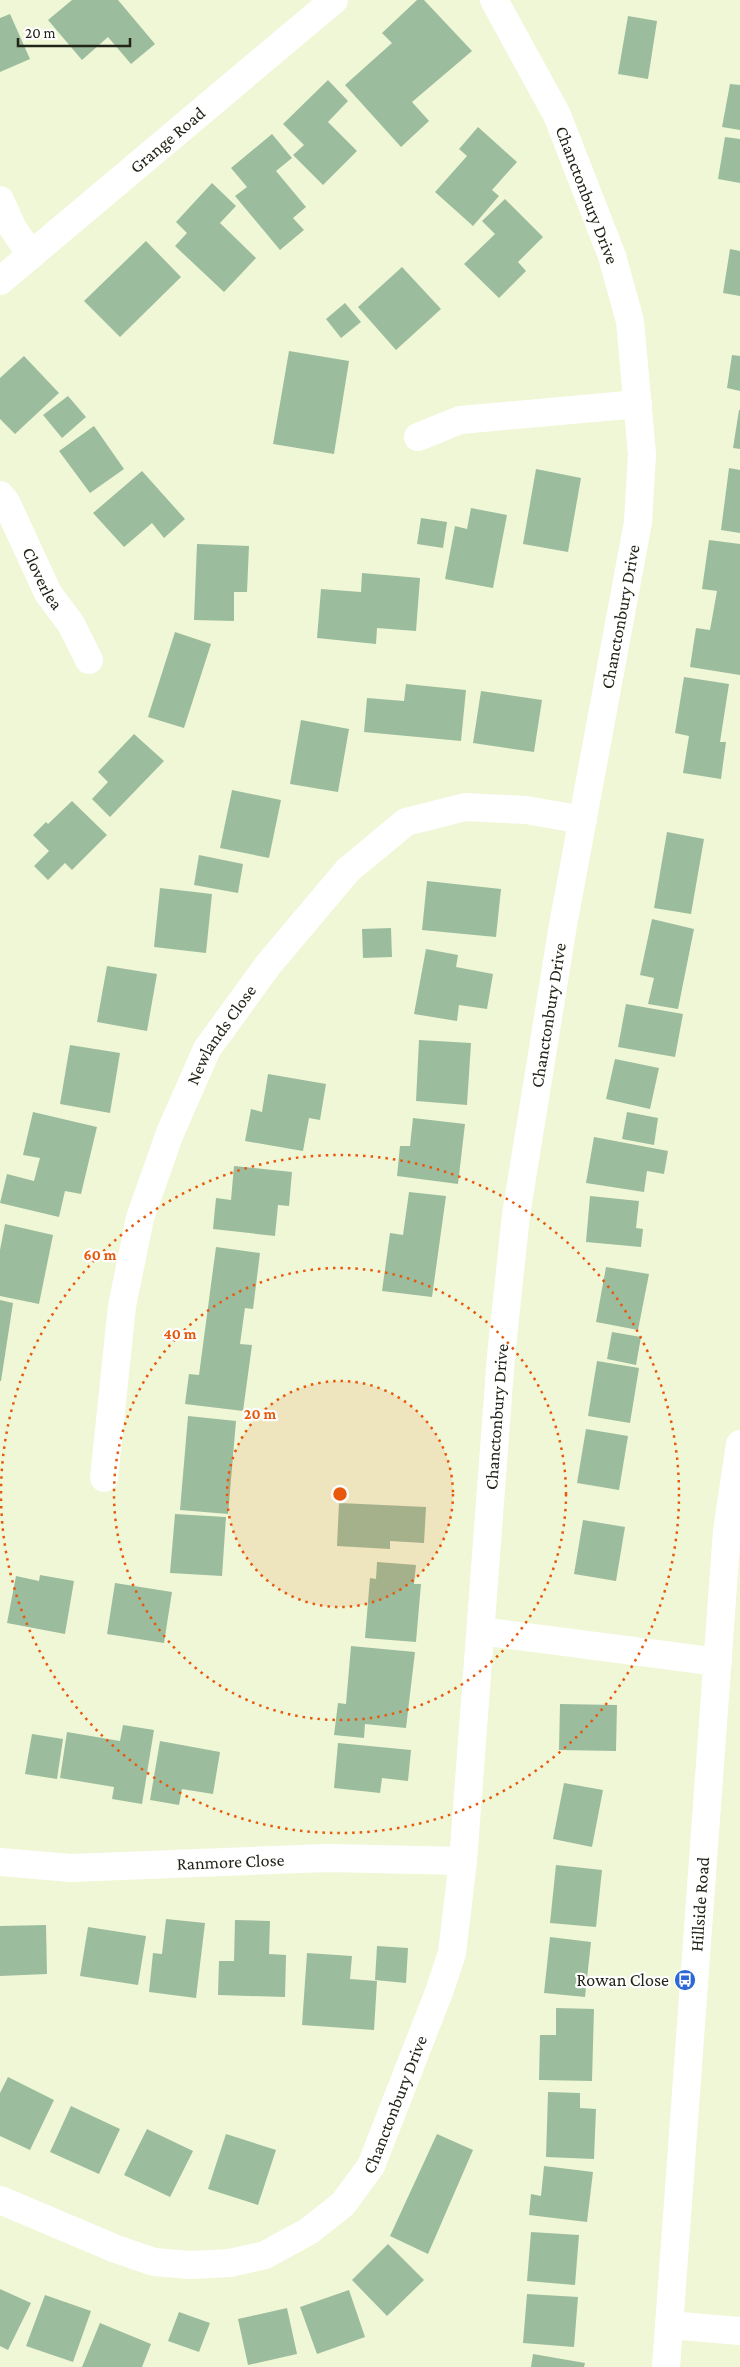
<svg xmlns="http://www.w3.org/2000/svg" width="740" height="2367" viewBox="0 0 740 2367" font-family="'Crimson Pro',serif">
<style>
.building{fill:#9cbd9d}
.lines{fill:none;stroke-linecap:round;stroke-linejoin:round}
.street{stroke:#fff;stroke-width:28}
.ring{fill:none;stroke:#e8590c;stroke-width:2.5;stroke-dasharray:2.5 5}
.labels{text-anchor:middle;stroke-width:4.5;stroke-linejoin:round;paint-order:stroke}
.street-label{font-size:18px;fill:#232519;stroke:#fff}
.poi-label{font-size:18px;fill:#232519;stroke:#fff;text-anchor:end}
.centre{fill:#e8590c;stroke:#fff;stroke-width:2.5}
.ring-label{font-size:15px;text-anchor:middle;font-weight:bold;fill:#e8590c;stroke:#fff;stroke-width:4.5;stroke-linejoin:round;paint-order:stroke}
</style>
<rect width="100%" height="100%" fill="#f0f7d7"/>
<!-- building -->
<g class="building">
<path d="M72,0H118L155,44L131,64L108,37L82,60L48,20Z"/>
<path d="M417,0H424L472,51L412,102L429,121L401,147L345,85L392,43L382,33Z"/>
<path d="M10,14L30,59L0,72V18Z"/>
<path d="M628,16L657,21L648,79L618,74Z"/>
<path d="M328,80L348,101L328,122L357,151L323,185L293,155L304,145L283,124Z"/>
<path d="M730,84L740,85V130L722,127Z"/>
<path d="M478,127L517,162L492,190L499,196L473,226L435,192L467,156L459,149Z"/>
<path d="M272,134L292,158L276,171L306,207L293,218L304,230L280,250L235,196L247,187L231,168Z"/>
<path d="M725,137L740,139V183L718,179Z"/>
<path d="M212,183L236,206L220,223L256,258L224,292L175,246L187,233L176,222Z"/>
<path d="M505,199L543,237L518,262L526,271L499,298L464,264L495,234L482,221Z"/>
<path d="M146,241L181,277L120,337L84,301Z"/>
<path d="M730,249L740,251V296L723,293Z"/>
<path d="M402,267L441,309L396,350L358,307Z"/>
<path d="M345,303L361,322L341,338L326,319Z"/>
<path d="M289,351L349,361L334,454L273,444Z"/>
<path d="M732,355L740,356V391L727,388Z"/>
<path d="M24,356L59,393L15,434L0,419V378Z"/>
<path d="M68,396L86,417L62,438L43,415Z"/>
<path d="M739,410H740V449L733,448Z"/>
<path d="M94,426L124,469L90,493L59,451Z"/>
<path d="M729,468L740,470V533L721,530Z"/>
<path d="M536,469L581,478L568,552L523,544Z"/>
<path d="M142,471L185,519L164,538L152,523L124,547L93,513Z"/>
<path d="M471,508L507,515L493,588L445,579L455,526L467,529Z"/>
<path d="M421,518L447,522L443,548L417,544Z"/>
<path d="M709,540L740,544V675L690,667L696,628L710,630L717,591L702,589Z"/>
<path d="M197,544L249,546L247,592H234V621L194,620Z"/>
<path d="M362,573L420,578L416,631L377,628L376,644L317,638L321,589L361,592Z"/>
<path d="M175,632L211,644L184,728L148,717Z"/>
<path d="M684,677L729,684L720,742H726L721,779L683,773L689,736L675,733Z"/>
<path d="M406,684L466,690L461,741L364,732L367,698L404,701Z"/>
<path d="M481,691L542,700L534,752L473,743Z"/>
<path d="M301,720L349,729L338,792L290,784Z"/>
<path d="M134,734L164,761L110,817L92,799L108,782L98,772Z"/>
<path d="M232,790L281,800L269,858L220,848Z"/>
<path d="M72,801L107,835L72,870L65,863L48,880L34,866L49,851L33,835L46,822L48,824Z"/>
<path d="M667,832L704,839L691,914L654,908Z"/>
<path d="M199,855L243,864L238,893L194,885Z"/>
<path d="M427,881L501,889L496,937L422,930Z"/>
<path d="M160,888L212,894L206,953L154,947Z"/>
<path d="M652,919L694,929L678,1009L648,1004L654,978L640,975Z"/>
<path d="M391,928L392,957L363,958L362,929Z"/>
<path d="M426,949L458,955L456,967L493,974L487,1009L459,1005L457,1021L414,1014Z"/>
<path d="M107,966L157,974L147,1031L97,1022Z"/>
<path d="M626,1004L683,1014L675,1057L618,1047Z"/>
<path d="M419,1040L471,1043L467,1105L416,1101Z"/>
<path d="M70,1045L120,1053L110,1113L60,1104Z"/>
<path d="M615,1059L659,1068L650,1109L606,1099Z"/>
<path d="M268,1074L326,1084L320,1120L309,1118L303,1151L245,1141L251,1109L262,1112Z"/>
<path d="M33,1112L97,1127L81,1194L65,1191L59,1217L0,1203L7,1174L34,1181L40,1158L23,1155Z"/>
<path d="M627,1112L658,1118L654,1145L622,1139Z"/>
<path d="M413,1118L465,1124L458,1184L397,1176L400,1146H410Z"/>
<path d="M594,1137L668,1151L664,1174L647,1171L644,1192L586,1183Z"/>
<path d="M234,1166L292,1172L289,1206L278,1205L275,1236L213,1229L216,1198L231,1200Z"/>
<path d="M409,1192L446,1196L432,1297L382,1291L390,1233L403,1235Z"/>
<path d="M590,1196L639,1201L636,1228L643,1229L641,1247L586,1242Z"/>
<path d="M5,1224L53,1235L39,1304L0,1296V1250Z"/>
<path d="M216,1247L260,1253L253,1309L245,1308L240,1344L252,1345L243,1411L185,1404L189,1374L199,1375Z"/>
<path d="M606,1267L649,1274L638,1330L596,1322Z"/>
<path d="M0,1300L13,1303L1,1381H0Z"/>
<path d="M612,1332L641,1337L636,1365L607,1359Z"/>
<path d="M597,1361L639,1368L630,1423L588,1416Z"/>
<path d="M188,1416L236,1421L228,1514L180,1510Z"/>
<path d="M586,1429L628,1436L619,1490L577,1483Z"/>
<path d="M339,1503L426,1507L424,1543L390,1541V1549L337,1546Z"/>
<path d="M175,1514L226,1517L222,1576L170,1573Z"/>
<path d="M583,1520L625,1527L616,1581L574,1574Z"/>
<path d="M377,1562L416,1565L414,1584H421L416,1642L365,1638L370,1578L376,1579Z"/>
<path d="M40,1575L74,1581L65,1634L7,1623L16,1576L39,1581Z"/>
<path d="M115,1583L172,1592L164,1643L107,1634Z"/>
<path d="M351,1646L415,1652L406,1728L365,1724L364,1738L334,1735L338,1703L346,1704Z"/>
<path d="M560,1704L617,1705L616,1751L559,1750Z"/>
<path d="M123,1725L154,1730L142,1804L112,1799L114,1787L60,1778L67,1732L120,1741Z"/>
<path d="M32,1734L63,1739L57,1779L25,1774Z"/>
<path d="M160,1741L220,1752L213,1794L182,1789L179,1805L150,1800Z"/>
<path d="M338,1743L411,1750L408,1781L382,1778L380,1793L334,1788Z"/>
<path d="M564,1783L603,1790L592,1847L553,1839Z"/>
<path d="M556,1865L602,1870L596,1927L550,1923Z"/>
<path d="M166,1919L205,1923L196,1998L149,1992L153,1953L162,1954Z"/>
<path d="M235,1920L270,1921L269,1954L286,1955L285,1997L218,1995L219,1961H234Z"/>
<path d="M46,1925L47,1974L0,1976V1926Z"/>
<path d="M88,1927L146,1936L138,1985L80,1976Z"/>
<path d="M550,1937L591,1942L585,1997L544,1993Z"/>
<path d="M377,1946L408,1948L406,1983L375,1980Z"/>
<path d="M307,1953L352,1956L350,1979L377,1981L374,2030L302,2025Z"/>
<path d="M556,2008L594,2009L592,2081L539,2080L540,2035H556Z"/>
<path d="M8,2077L54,2100L30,2150L0,2136V2093Z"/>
<path d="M548,2092L580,2093V2108L596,2109L594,2159L546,2157Z"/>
<path d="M71,2106L120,2129L99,2174L50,2152Z"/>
<path d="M147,2129L193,2151L170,2197L124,2175Z"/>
<path d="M226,2134L276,2150L258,2205L208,2189Z"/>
<path d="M437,2134L473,2150L428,2254L390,2236Z"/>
<path d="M544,2166L593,2172L587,2222L529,2215L531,2194L541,2196Z"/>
<path d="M531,2232L579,2235L575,2285L527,2281Z"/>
<path d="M388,2244L424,2280L387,2316L352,2280Z"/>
<path d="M0,2289L31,2303L8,2350L0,2346Z"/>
<path d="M349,2290L365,2337L317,2354L300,2307Z"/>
<path d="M527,2294L578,2297L574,2347L523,2343Z"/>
<path d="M45,2295L91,2311L73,2362L26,2346Z"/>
<path d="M287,2308L297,2354L248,2365L238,2319Z"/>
<path d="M179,2312L210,2323L199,2352L168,2341Z"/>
<path d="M100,2323L151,2344L142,2367H82Z"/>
<path d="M533,2354L585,2363L584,2367H531Z"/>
</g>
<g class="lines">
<!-- street -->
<g class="street">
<path d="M0,200L12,227L31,255"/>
<path id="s1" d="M0,281L334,0"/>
<path d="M418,437L460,420L638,404"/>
<path id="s2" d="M0,495L6,502L48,593L71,624L89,660"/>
<path id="s3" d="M104,1478L122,1306L140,1218L170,1133L207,1049L268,965L348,870L406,822L465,807L526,810L583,820"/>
<path d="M481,1631L718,1662"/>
<path id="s4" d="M0,1862L71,1868L327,1858L463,1861"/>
<path id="s5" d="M0,2200L116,2249L154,2262L190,2265L230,2263L265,2255L309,2231L343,2204L371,2166L439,1992L452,1953L463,1861L501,1356L516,1215L563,925L638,522L642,454L630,321L612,256L557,115L494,0"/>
<path d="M669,2325L740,2331"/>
<path id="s6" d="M666,2367L727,1531L740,1444"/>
</g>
</g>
<!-- distance rings -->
<circle cx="340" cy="1494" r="113" fill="#e8590c" fill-opacity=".12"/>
<g class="ring">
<circle cx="340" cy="1494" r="113"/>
<circle cx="340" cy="1494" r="226"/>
<circle cx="340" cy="1494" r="339"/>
</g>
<!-- icons -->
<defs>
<g id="bus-disc" transform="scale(1.125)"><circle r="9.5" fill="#2f68d6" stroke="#fff"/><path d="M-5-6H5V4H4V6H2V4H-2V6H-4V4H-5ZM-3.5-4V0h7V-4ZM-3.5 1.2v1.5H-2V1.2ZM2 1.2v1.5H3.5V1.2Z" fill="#fff"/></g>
</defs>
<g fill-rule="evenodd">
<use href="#bus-disc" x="685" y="1980"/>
</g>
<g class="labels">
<!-- street labels -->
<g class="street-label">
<text dy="6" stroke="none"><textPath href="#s1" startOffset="219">Grange Road</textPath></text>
<text transform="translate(587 195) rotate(69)" y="6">Chanctonbury Drive</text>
<text dy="6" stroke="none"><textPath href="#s2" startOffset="94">Cloverlea</textPath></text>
<text dy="6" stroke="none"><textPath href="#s5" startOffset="1995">Chanctonbury Drive</textPath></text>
<text dy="6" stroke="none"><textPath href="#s5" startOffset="1590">Chanctonbury Drive</textPath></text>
<text dy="6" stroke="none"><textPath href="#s3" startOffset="464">Newlands Close</textPath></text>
<text dy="6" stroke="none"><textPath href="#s5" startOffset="1185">Chanctonbury Drive</textPath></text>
<text dy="6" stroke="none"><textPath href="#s4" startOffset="231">Ranmore Close</textPath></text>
<text dy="6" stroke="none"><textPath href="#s6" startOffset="464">Hillside Road</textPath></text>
<text dy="6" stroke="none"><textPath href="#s5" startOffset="485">Chanctonbury Drive</textPath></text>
</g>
<!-- poi labels -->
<g class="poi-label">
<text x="669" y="1986">Rowan Close</text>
</g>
</g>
<circle cx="340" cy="1494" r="8" class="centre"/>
<g class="ring-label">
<text x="100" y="1260">60 m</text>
<text x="180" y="1339">40 m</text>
<text x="260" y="1419">20 m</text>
</g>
<!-- scale -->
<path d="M18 38v8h112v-8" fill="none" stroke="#232519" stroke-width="2.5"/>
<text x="25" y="38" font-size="15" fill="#232519" stroke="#ffffff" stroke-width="4" paint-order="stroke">20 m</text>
</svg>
